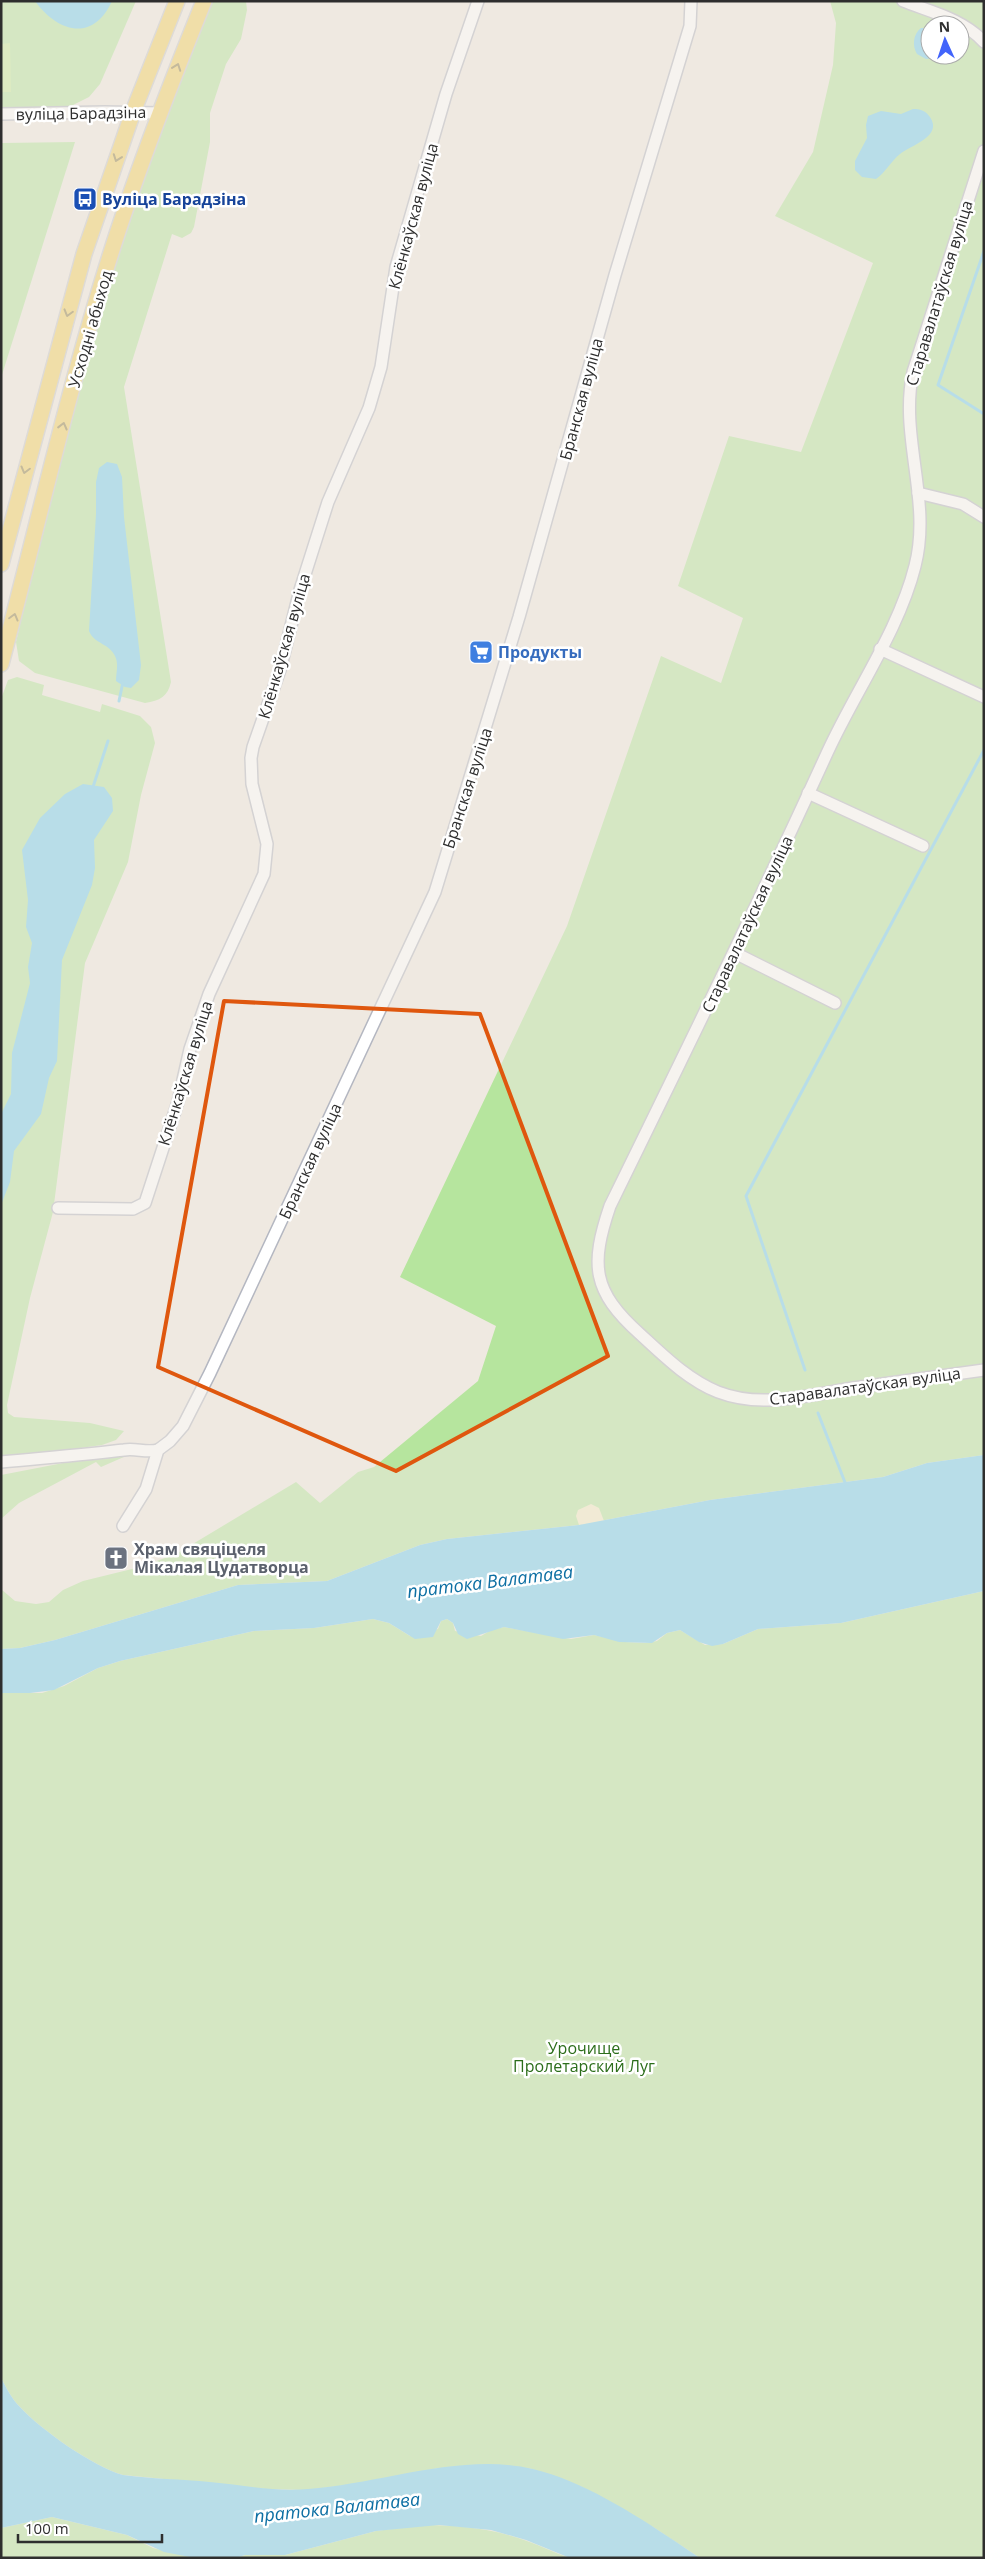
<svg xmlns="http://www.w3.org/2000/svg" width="985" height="2559" viewBox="0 0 985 2559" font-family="'Open Sans',sans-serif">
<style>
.green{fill:#b6e59e;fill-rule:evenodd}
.sand{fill:#f3ecc5}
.pitch{fill:#c9ec9a}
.water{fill:#75cff0}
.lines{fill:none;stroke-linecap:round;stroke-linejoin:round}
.stream{stroke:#75cff0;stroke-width:3}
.minor-casing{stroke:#b4b7c1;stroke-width:14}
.major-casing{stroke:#c9c9c9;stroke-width:18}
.minor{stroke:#fff;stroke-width:11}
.major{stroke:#f2d163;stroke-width:15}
.oneway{stroke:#908048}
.marked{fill:none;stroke:#df570e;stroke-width:4;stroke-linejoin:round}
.labels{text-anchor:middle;stroke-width:5;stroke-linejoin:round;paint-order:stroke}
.street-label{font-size:16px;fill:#2e2e2e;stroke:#fff}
.transit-label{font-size:16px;font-weight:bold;fill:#164399;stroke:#fff;text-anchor:start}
.shop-label{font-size:16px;font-weight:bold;fill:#366cbe;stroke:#fff;text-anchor:start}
.worship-label{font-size:16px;font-weight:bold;fill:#5b616d;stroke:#fff;text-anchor:start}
.park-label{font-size:16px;fill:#2c6e1b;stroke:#fff}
.water-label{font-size:18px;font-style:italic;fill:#0d6fa3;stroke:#fff}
</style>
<rect width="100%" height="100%" fill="#efe9e1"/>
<!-- green -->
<g class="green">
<path d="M1,1H136L100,84L89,97L67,108L1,110Z"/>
<path d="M211,1H246L247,10L241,39L226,64L210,113V142L194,227L191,233L182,238L172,234L124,387L171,682C168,696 160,701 145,703L35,673L19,661L16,642C34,566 49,489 70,414C110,273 158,137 211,1Z"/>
<path d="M830,1H984V1455L927,1463L883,1477L710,1500L579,1525L447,1539L420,1545L327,1581L238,1585L55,1640L20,1648L1,1649V1589L15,1601L36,1604L49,1602L63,1590L83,1581L140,1567L176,1554L296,1482L320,1503L358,1472L374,1467L478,1381L496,1326L400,1277L567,926L661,656L721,683L743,618L678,586L729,436L801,452L873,263L775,216L813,152L833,65L836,23ZM930,25H960V55H930Z"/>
<path d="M75,142L1,378V143Z"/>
<path d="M17,677L44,685L42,695L100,712L102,704L140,716L151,727L155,743L141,795L128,862L85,963L53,1212L30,1298L7,1405L8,1413L14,1417L90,1423L124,1431L116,1440L102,1445L1,1459V699L8,680Z"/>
<path d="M133,1453L101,1467L96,1462L19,1503L1,1519V1475L89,1458Z"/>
<path d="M984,1591V2558H700L653,2527L582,2487L532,2469L512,2466L439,2468L348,2485L306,2490L265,2489L123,2475C94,2467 41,2430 20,2407C12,2399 7,2389 1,2378V1693H42L64,1686L98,1668L120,1661L254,1631L314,1628L373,1619L389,1623L410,1636L438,1629L441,1621L447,1619L453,1623L455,1631L481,1636L491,1630L504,1627L571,1639L594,1635L625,1642L646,1643L657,1641L667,1633L680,1630L705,1645L723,1644L758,1629L841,1623Z"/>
<path d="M52,2517L127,2535L153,2548L195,2558H1V2528Z"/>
<path d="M420,2525C456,2525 492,2528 527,2541C541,2546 555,2553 570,2558H236L245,2555H285L376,2531Z"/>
</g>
<!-- sand -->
<path class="sand" d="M591,1504L599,1508L604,1521L579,1525L576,1516L578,1510Z"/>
<!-- pitch -->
<path class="pitch" d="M10,43L11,92H1V44Z"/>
<!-- water -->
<g class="water">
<path d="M35,1H112C93,43 57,32 35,1Z"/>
<path d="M921,28H930V55H945L943,57L926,59L917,54C912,46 913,34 921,28Z"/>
<path d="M913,109C920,109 925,110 930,117C943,136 912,145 900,154C891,161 886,172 876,179L862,177L855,170V161L867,138L866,125L868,116L881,111L901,114Z"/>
<path d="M107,462L117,464L122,477L124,517L141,665L139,680L131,688L125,687L116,681C116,672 119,664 115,656C109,643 94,644 89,631L96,514V482L99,468Z"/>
<path d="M83,784L104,787L112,798L113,811L94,840L95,868L92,885L62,960L57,1061L49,1078L41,1114L14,1151L10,1182L1,1205V1114L11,1094L12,1053L30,983L28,967L32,943L26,927L28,900L22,850L40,818L65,794Z"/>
<path d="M984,1455V1591L841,1623L758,1629L723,1644L712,1646L699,1642L680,1630L667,1633L652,1643L619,1642L594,1635L563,1639L504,1627L467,1639L458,1634L453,1623L447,1619L441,1621L433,1637L415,1639L389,1623L373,1619L314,1628L254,1631L120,1661L98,1668L54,1690L30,1693H1V1649L20,1648L55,1640L238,1585L327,1581L420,1545L447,1539L579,1525L710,1500L883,1477L927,1463Z"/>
<path d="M1,2378C7,2389 12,2399 20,2407C41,2430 94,2467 123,2475C152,2479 181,2479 210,2482C243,2485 275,2492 308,2489C380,2484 462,2452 533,2469C591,2483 651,2525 700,2558H570L526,2540L491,2530L439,2525L376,2531L285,2555H245L236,2558H195L164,2552L127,2535L52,2517L1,2528Z"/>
</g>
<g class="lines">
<!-- stream -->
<g class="stream">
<path d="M984,251L938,385L984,414"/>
<path d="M119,701L123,682"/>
<path d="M93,787L108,741"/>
<path d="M805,1370L746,1196L984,750"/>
<path d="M818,1413L846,1485"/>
</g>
<!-- minor casing -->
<g class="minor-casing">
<g id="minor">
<path d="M903,1C931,12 963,19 984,42"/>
<path d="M1,114L105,112L160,113"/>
<path d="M984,151L913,372C899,436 932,501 915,566C899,630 856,690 828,751C758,904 684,1055 610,1206C590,1265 592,1291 640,1334C664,1356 688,1380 718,1392C762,1409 808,1395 853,1388C896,1382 940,1376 984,1370"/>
<path d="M918,493L963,504L984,517"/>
<path d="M880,649L984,697"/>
<path d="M808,793L923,846"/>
<path d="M735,953L835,1003"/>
<path d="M58,1208L133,1209L145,1203L178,1102L190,1049L209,994L264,874L267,844L252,784L251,758L253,747L280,670L300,590L328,502L369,408L381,367L396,267L446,94L478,1"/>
<path d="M1,1462C42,1458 83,1455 124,1450C136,1448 146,1453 158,1450"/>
<path d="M123,1526L146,1489L158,1450L170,1441L183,1426L210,1373L435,892L519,617L615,275L690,26L691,1"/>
</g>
</g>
<!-- major casing -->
<g class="major-casing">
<g id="major">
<path d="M1,564L84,254L133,112L177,1"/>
<path d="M1,664C37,528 68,390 110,256C137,170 170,85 204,1"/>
</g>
</g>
<!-- minor -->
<use href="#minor" class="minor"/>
<!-- major -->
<use href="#major" class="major"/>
</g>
<!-- one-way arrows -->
<defs><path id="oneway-chevron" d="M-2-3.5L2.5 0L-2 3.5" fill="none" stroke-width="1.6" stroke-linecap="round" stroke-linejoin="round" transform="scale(1.25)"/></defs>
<g class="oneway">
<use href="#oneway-chevron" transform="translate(177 67) rotate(-70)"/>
<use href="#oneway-chevron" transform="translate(117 158) rotate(110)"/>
<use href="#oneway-chevron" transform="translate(68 313) rotate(106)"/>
<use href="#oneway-chevron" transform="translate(63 426) rotate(-76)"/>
<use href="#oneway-chevron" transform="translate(25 470) rotate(105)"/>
<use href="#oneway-chevron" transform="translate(14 617) rotate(-75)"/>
</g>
<!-- marked area -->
<path d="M0 0H985V2559H0ZM224,1001L480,1014L608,1356L396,1471L158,1367Z" fill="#efe9e1" fill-opacity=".55" fill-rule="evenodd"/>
<path class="marked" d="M224,1001L480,1014L608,1356L396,1471L158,1367Z"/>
<!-- icons -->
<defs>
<g id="bus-square" transform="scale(1.25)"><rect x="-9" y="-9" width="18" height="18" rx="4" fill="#1a4fb4" stroke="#fff"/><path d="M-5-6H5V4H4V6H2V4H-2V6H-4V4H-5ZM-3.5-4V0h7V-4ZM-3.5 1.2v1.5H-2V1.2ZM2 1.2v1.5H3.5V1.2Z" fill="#fff"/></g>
<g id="supermarket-square" transform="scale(1.25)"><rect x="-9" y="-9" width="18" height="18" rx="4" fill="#3f7fe0" stroke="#fff"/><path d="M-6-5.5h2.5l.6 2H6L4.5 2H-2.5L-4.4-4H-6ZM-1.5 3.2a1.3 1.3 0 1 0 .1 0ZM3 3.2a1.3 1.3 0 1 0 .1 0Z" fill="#fff"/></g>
<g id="church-square" transform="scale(1.25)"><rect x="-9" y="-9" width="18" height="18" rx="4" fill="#6b7280" stroke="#fff"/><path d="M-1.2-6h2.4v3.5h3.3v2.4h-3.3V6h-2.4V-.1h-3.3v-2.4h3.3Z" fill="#fff"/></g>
</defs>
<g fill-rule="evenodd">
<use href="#bus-square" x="85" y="199"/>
<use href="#supermarket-square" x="481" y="652"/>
<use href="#church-square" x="116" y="1558"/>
</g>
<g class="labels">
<!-- street labels -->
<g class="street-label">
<text transform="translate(81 113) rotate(-1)" y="6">вуліца Барадзіна</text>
<text transform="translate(413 216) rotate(-75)" y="6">Клёнкаўская вуліца</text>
<text transform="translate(939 293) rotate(-73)" y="6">Старавалатаўская вуліца</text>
<text transform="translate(90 329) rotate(-74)" y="6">Усходні абыход</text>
<text transform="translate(581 399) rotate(-75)" y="6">Бранская вуліца</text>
<text transform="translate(284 646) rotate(-74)" y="6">Клёнкаўская вуліца</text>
<text transform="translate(467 788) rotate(-72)" y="6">Бранская вуліца</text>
<text transform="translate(747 924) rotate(-65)" y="6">Старавалатаўская вуліца</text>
<text transform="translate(185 1073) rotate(-73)" y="6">Клёнкаўская вуліца</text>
<text transform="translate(310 1161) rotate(-65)" y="6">Бранская вуліца</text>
<text transform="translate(865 1386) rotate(-8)" y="6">Старавалатаўская вуліца</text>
</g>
<!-- transit labels -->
<g class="transit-label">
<text x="102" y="205">Вуліца Барадзіна</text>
</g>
<!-- shop labels -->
<g class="shop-label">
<text x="498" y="658">Продукты</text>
</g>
<!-- worship labels -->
<g class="worship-label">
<text x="134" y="1555">Храм свяціцеля<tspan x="134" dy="18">Мікалая Цудатворца</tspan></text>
</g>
<!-- park labels -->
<g class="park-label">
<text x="584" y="2054">Урочище<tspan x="584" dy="18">Пролетарский Луг</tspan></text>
</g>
<!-- water labels -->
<g class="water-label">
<text transform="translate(490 1582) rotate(-7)" y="6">пратока Валатава</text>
<text transform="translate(337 2508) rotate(-6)" y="6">пратока Валатава</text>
</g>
</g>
<!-- border -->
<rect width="985" height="2559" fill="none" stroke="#2e2e2e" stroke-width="5"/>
<!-- north arrow -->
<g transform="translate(945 40) rotate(357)"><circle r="24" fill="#ffffff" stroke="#ababab"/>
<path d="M0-4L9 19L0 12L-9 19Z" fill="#4264fb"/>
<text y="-8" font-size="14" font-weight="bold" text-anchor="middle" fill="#2e2e2e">N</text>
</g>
<!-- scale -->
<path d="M18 2534v8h144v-8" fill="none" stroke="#2e2e2e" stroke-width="2.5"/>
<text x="25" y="2534" font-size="15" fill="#2e2e2e" stroke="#ffffff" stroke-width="4" paint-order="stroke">100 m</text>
</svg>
